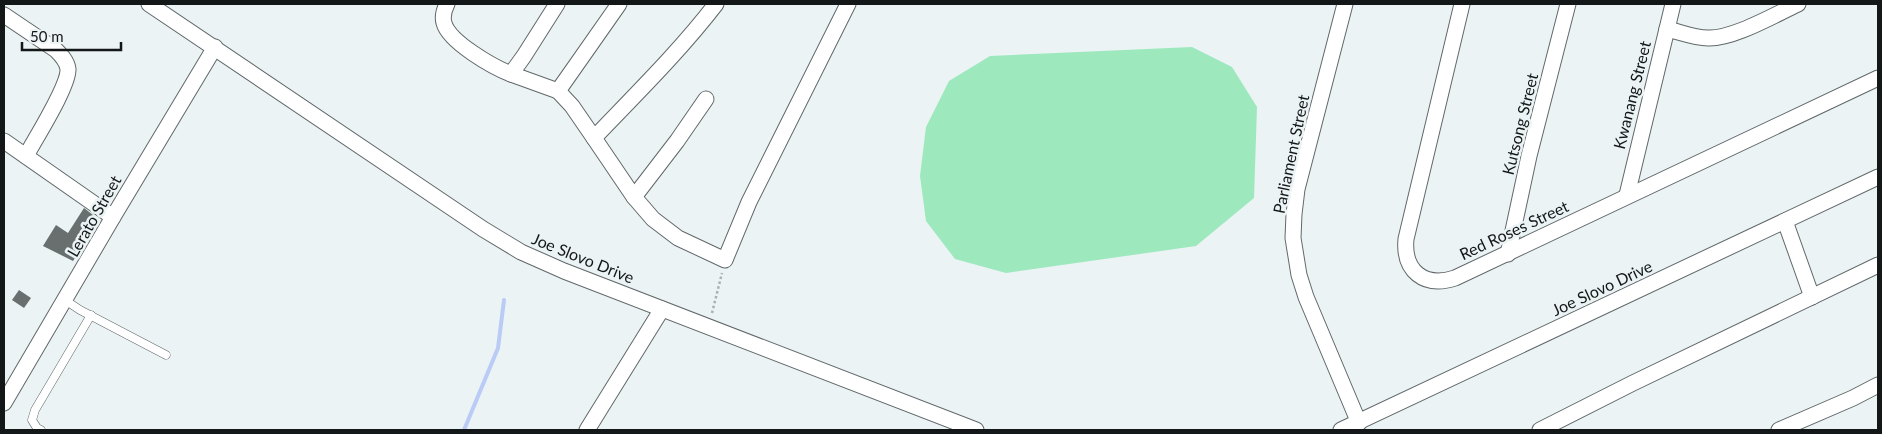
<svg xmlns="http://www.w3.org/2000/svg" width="1882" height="434" viewBox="0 0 1882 434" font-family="Lato,sans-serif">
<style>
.green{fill:#9de9bd}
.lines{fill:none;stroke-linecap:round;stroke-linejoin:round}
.stream{stroke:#bacbf6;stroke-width:4}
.building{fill:#686f6e}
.lane-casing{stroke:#61686a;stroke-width:9}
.street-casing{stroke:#61686a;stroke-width:17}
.path{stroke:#aab0b2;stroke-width:2.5;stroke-dasharray:2.5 2.5;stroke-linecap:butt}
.lane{stroke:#fff;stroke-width:8}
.street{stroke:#fff;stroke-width:15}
.labels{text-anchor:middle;stroke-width:5;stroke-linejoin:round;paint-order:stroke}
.street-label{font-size:16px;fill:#141717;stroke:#ebf3f5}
</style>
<rect width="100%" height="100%" fill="#ebf3f5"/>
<!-- green -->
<path class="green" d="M1192,47L1232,67L1257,107L1254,198L1196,246L1006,273L955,259L926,221L920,176L926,127L949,81L990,56Z"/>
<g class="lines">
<!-- stream -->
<path class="stream" d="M464,430L498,348L504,300"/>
</g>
<!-- building -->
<g class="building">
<path d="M84,208L93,215L73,249L79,252L73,261L43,246L56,225L68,233Z"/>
<path d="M19,290L31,298L24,308L12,300Z"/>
</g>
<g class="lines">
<!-- lane casing -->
<g class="lane-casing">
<g id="lane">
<path d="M65,300L80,310L166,355"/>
<path d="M41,430L37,428L32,420L35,410L91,315"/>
</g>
</g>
<!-- street casing -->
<g class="street-casing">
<g id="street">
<path d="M149,4L483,229L521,252L564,271L976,430"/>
<path d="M447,4C444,10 442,16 444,23C449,42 493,67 511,74L524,56L557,4"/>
<path d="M1345,4L1297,189L1294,214L1293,238L1299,275L1306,297L1359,423"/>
<path d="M1462,4L1406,239C1403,271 1424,288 1455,278L1878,78"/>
<path d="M4,15L56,50C61,55 67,61 68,69C69,86 35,139 26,156"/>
<path d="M1667,29C1680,32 1694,38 1708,38C1733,39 1774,15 1798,4"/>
<path d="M511,74L558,91L572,106L594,138L634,197L653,219L678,238L725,260L749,202L848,4"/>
<path d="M558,91L619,4"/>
<path d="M594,138C636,94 679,52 716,4"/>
<path d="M4,141L113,217"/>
<path d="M1627,195L1673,4"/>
<path d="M634,197L677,141L706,99"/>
<path d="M1785,221L1812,297"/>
<path d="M1508,254L1529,156L1568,4"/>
<path d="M4,403L113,217L215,47"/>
<path d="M587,430L662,309"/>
<path d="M1341,430L1878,177"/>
<path d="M1540,430L1633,383L1878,265"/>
<path d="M1779,430L1853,398L1878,385"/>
</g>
</g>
<!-- path -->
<path class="path" d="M712,313L722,273"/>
<!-- lane -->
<use href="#lane" class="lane"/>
<!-- street -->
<use href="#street" class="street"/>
</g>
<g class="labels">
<!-- street labels -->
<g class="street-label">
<text transform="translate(1632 95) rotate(-76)" y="6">Kwanang Street</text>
<text transform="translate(1520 124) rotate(-76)" y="6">Kutsong Street</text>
<text transform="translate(1291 154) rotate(-78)" y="6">Parliament Street</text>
<text transform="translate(94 216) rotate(-60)" y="6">Lerato Street</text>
<text transform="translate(1514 230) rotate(-25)" y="6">Red Roses Street</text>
<text transform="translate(583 258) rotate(22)" y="6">Joe Slovo Drive</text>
<text transform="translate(1602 288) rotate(-25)" y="6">Joe Slovo Drive</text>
</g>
</g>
<!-- border -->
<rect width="1882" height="434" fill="none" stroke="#141717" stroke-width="10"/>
<!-- scale -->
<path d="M22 42v8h99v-8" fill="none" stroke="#141717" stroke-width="2.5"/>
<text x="30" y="42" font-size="15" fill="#141717" stroke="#ebf3f5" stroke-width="4" paint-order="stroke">50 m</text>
</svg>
